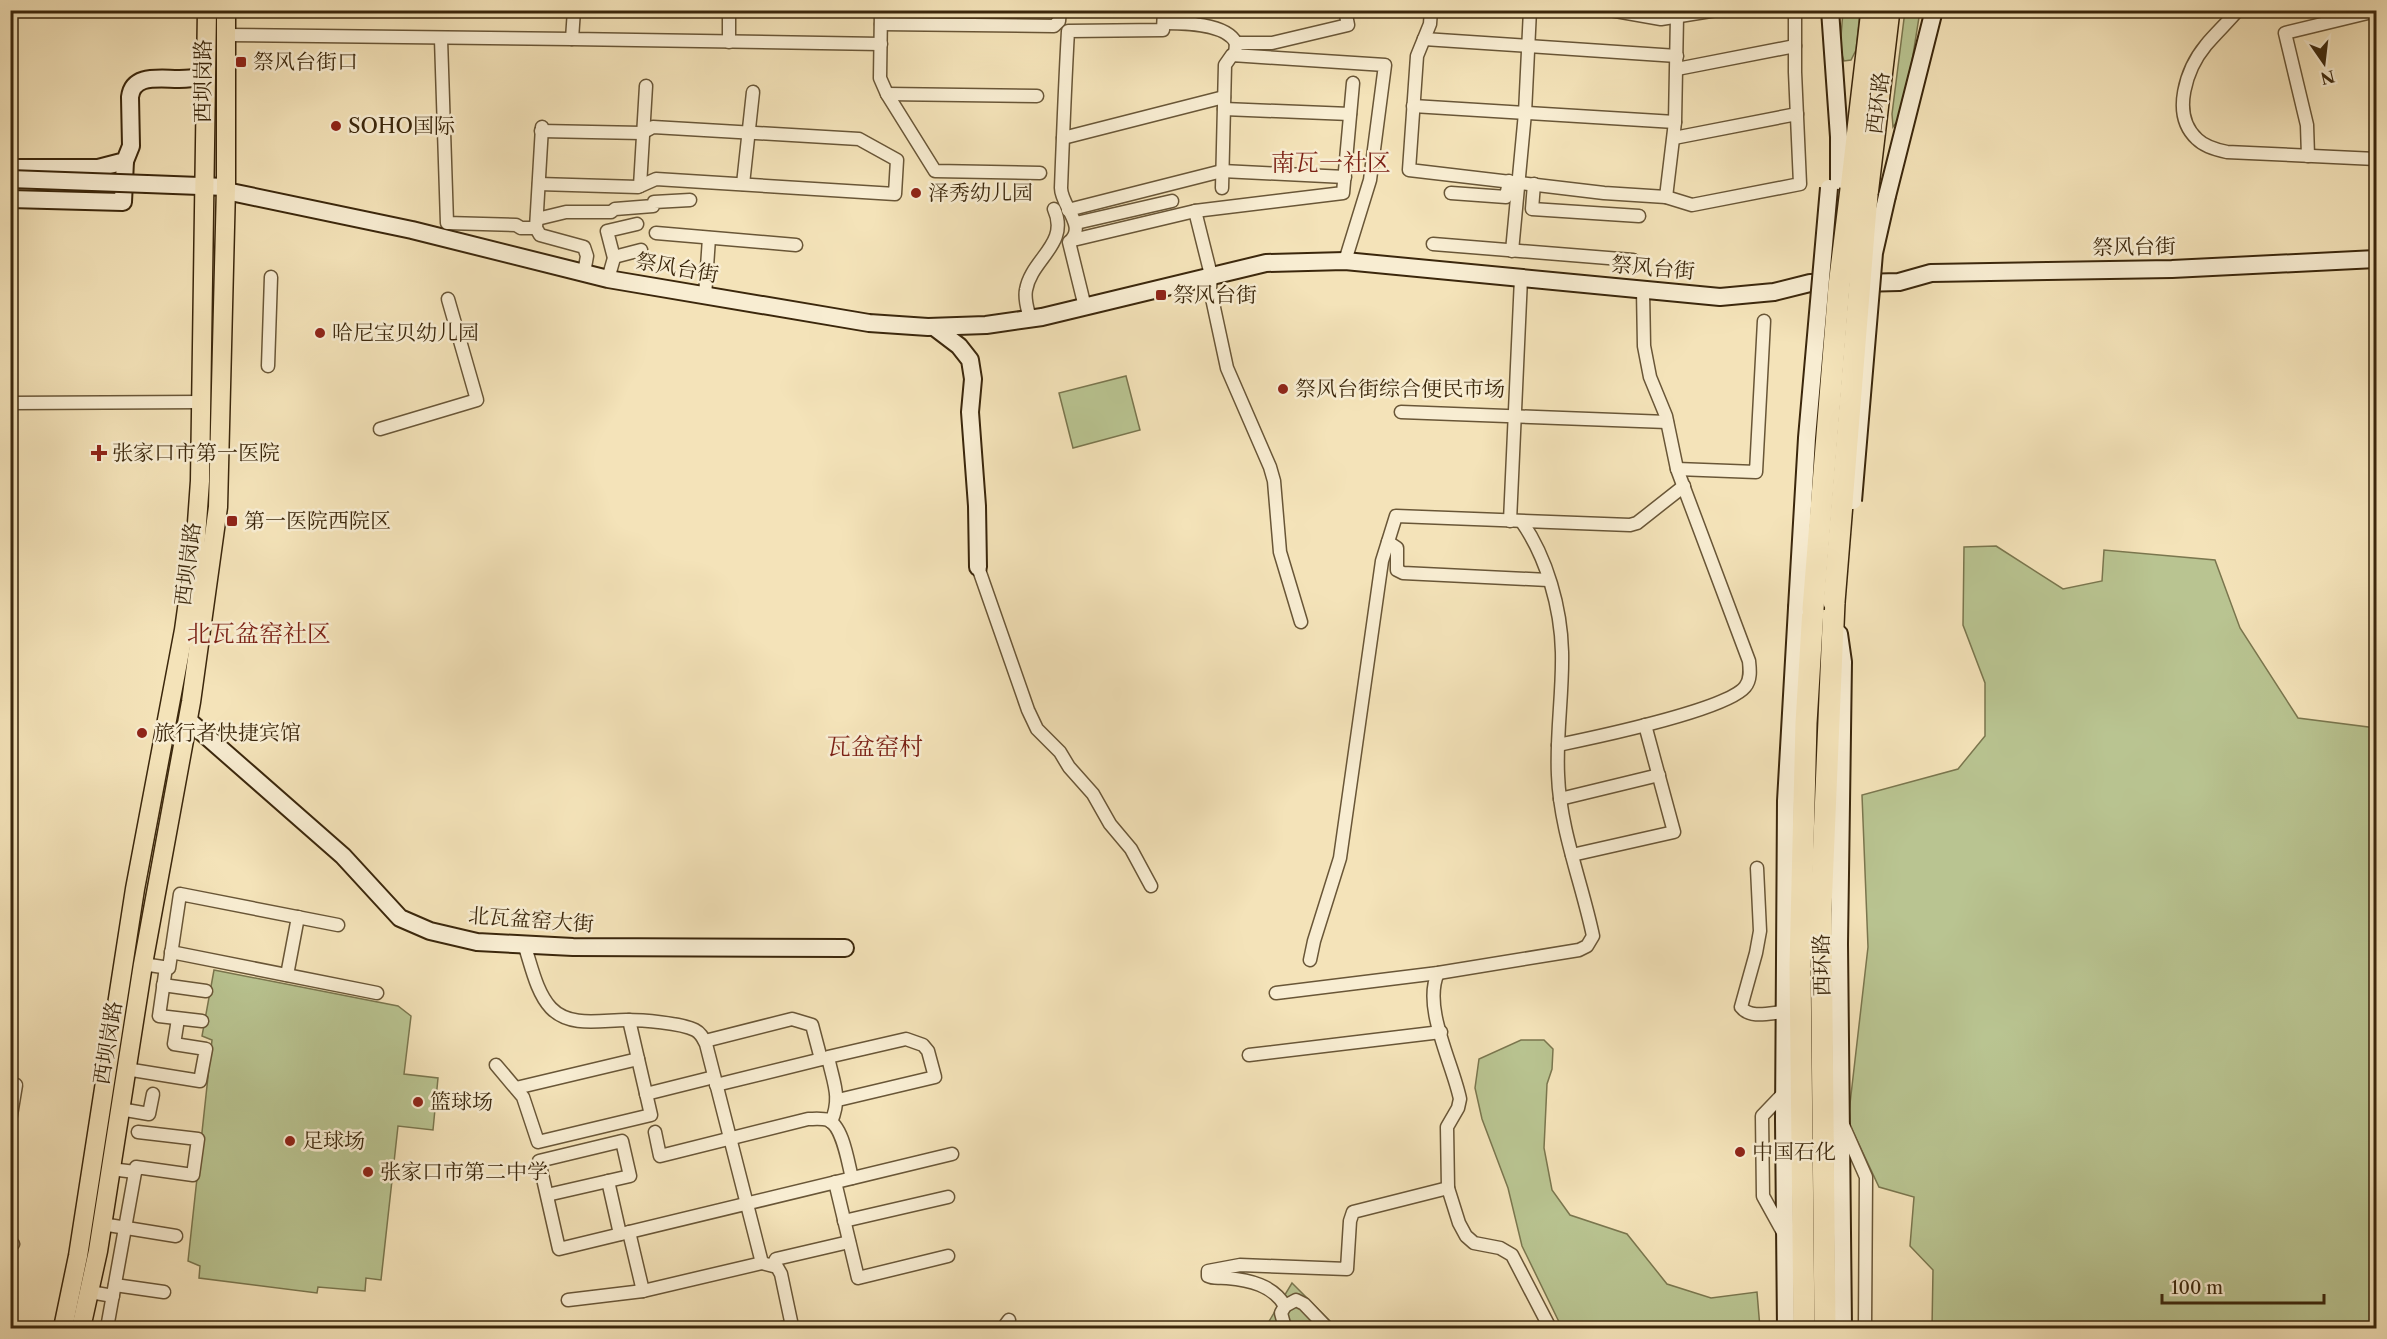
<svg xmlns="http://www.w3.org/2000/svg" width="2387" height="1339" viewBox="0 0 2387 1339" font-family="'Libre Caslon Text','Noto Serif SC',serif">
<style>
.green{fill:#b9c491;stroke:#7a764e;stroke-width:1.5}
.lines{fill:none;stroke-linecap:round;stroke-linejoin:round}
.street-casing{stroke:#695637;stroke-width:15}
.secondary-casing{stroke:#3b270c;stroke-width:20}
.primary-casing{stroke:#3b270c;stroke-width:21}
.highway-casing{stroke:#3b270c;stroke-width:24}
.street{stroke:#f8edd2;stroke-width:12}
.secondary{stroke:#f8edd2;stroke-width:16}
.primary{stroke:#f4e3b9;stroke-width:18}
.highway{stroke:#f4e3b9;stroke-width:21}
.secondary-bridge-casing{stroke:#3b270c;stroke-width:20;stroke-linecap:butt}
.highway-bridge-casing{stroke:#3b270c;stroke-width:24;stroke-linecap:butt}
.secondary-bridge{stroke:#f8edd2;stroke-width:16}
.highway-bridge{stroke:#f4e3b9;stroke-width:21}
.poi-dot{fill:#8f2418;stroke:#f8edd2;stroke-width:2}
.labels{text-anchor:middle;stroke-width:5;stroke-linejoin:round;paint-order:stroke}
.poi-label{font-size:21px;fill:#3b270c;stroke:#f8edd2;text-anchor:start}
.street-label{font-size:21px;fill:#3b270c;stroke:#f8edd2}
.quarter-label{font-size:24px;fill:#7a1f14;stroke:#f8edd2}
</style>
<rect width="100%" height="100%" fill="#f4e3b9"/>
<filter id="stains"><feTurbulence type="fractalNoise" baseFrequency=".00333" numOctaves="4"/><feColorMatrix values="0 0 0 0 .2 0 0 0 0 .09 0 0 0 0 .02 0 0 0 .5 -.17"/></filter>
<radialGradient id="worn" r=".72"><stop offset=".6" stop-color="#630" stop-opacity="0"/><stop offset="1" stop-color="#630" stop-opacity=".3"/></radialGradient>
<!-- green -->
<g class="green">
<path d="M1843,11H1860L1856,50L1851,60L1844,61L1840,49Z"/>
<path d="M1905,11H1920L1912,61L1899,119L1893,127L1892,114Z"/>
<path d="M1126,376L1140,430L1073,448L1059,393Z"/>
<path d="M1996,546L2063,589L2102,581L2104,550L2215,560L2240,628L2298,718L2376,728V1328H1932L1933,1270L1910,1246L1914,1197L1879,1187L1848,1121L1868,947L1862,795L1958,769L1985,736V683L1963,625L1964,547Z"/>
<path d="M214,970L398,1006L411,1016L404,1074L438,1078L433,1130L398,1126L381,1280L366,1278L365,1291L318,1287L317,1293L199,1278L200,1266L188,1261L212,1040L202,1036Z"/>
<path d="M1521,1040H1544L1553,1049L1552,1069L1547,1084L1544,1148L1552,1190L1570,1215L1627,1234L1667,1284L1711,1298L1757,1292L1760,1328H1562L1522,1246L1508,1188L1482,1119L1475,1088L1479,1059Z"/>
<path d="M1292,1283L1337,1328H1265Z"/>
</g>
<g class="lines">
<!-- street casing -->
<g class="street-casing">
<g id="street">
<path d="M574,10L572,39L881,44"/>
<path d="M881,10L880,78L887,94L935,171L1040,173"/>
<path d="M1431,10L1430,24L1417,56L1409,170L1604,193L1666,197L1692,205L1800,184L1795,72V10"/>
<path d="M1610,10L1661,19L1717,10"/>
<path d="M2238,10C2228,22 2216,33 2206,45C2187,68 2170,114 2197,139C2205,147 2217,150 2227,152L2376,159"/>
<path d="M1164,23C1183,23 1226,23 1236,43"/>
<path d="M1186,23L1191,14L1202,10"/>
<path d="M881,24L1054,26L1059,21L1060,10"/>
<path d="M226,35L572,39"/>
<path d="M441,39L447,223L516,225L521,228H536"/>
<path d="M1424,39L1677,56"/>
<path d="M729,42V10"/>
<path d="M1235,55L1236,43H1272L1348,25L1345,10"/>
<path d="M1677,69L1795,46"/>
<path d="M887,94L1037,96"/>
<path d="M1413,106L1675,122"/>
<path d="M1224,109L1350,114"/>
<path d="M542,127L536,228L540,235L584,247L587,256L584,273"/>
<path d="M1063,138L1224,97"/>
<path d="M1674,138L1797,114"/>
<path d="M2308,156L2307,125L2285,33L2376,11"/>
<path d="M539,184L638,187L656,179L895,194L897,160L859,139L653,127L642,133L541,131"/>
<path d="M743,184L753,92"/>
<path d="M1534,184L1532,209L1639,216"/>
<path d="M640,186L646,86"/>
<path d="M1222,188L1225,65L1232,55L1385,65L1370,180L1345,261"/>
<path d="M1451,193L1506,197L1509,181"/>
<path d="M1666,197L1675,122L1677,16"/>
<path d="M1068,210L1222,171L1345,177"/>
<path d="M537,219L566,212H611L615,209L653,206L654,202L690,200"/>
<path d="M1076,223L1172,201"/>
<path d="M656,233L796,245"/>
<path d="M1073,240L1195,211"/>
<path d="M1433,244L1633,260"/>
<path d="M1512,251L1525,113L1530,10"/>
<path d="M614,257L641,250"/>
<path d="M608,279L614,258L607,231L637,224"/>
<path d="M705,296L709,238"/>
<path d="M1085,307L1069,242C1088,227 1061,206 1061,188C1063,136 1065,83 1068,31L1163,30L1164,10"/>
<path d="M1030,319C1028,310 1024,300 1026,290C1031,259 1070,244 1054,209"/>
<path d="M268,366L271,277"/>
<path d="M10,403L202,402"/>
<path d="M1401,412L1667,422"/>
<path d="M380,429L477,400L448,299"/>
<path d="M1677,469L1756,472L1764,321"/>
<path d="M1510,521L1521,278"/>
<path d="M1388,542L1397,548V570L1403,573L1548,580"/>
<path d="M978,567L1028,710L1037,729L1060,752L1069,767L1093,794L1110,824L1131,849L1151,886"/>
<path d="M1301,622L1280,552L1274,481L1270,467L1227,368L1210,289L1211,275L1195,211L1343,193L1353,83"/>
<path d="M1558,745C1592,738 1726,710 1745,687C1751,680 1750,670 1749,661L1677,469L1666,416L1650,377L1644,346L1643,290"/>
<path d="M10,791V812"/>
<path d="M1560,799L1659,775"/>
<path d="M1572,855L1674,832L1645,725"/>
<path d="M1757,868L1760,931L1756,953L1741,1007C1750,1019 1770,1013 1784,1012"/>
<path d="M524,944C531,964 536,992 551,1008C570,1028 602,1020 626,1020C642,1020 681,1023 695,1030C701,1033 703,1038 706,1044L762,1263L777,1267L781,1274L792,1326L782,1328"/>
<path d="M171,952L377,993"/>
<path d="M1310,960L1314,941L1340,858L1382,561L1396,516L1630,525L1637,523L1684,486"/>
<path d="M143,964L169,968L180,894L338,925"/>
<path d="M166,967L159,1016L202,1021"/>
<path d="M287,975L298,917"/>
<path d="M163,985L206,991"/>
<path d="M1276,993L1438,973L1579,950L1587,946L1593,936C1582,883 1560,830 1558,775C1556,734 1563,693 1562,652C1561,608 1547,558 1522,522"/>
<path d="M705,1041L792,1019L812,1025L821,1059"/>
<path d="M1249,1055L1441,1032"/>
<path d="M496,1065L523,1097L538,1142L651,1115L629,1020"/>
<path d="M126,1069L200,1081L206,1049L174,1044L178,1019"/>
<path d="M716,1085L826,1058"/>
<path d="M516,1088L638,1059"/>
<path d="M646,1094L714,1077"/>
<path d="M120,1109L149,1114L153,1094"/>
<path d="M10,1121L16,1085"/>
<path d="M831,1122C842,1097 833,1082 828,1057L906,1039L923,1045L928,1051L935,1077L838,1100"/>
<path d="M1843,1125L1866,1177L1865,1328"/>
<path d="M655,1132L660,1156L808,1119C814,1119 822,1118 828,1120C843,1126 848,1163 852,1178"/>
<path d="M111,1169L135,1172"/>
<path d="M608,1181L620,1234"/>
<path d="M835,1182L858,1278L948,1256"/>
<path d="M1448,1188L1459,1223L1466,1236L1474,1243L1500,1248L1512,1255L1550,1328"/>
<path d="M547,1195L630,1176L622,1141L539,1161L559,1249L952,1154"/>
<path d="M844,1221L948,1197"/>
<path d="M102,1224L176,1236"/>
<path d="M629,1232L643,1291"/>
<path d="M1784,1234L1763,1196L1762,1116L1784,1093"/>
<path d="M10,1243L13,1244"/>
<path d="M773,1265L776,1259L849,1242"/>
<path d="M115,1285L164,1292"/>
<path d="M90,1292L113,1296"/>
<path d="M568,1300L643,1291L762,1263"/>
<path d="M1285,1306C1273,1285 1249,1280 1227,1278C1219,1277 1214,1279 1208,1276V1271L1240,1265L1347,1269L1350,1221L1353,1212L1448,1188L1447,1127L1458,1108L1460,1099C1453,1064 1422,1007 1438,973"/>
<path d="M107,1328L136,1167L193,1175L198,1139L138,1132"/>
<path d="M1003,1328L1009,1320"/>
<path d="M1288,1328L1284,1324L1281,1313L1285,1306L1296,1300L1304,1304L1327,1328"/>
</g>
</g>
<!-- secondary casing -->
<g class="secondary-casing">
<g id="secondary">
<path d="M1830,10L1839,137V189"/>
<path d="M10,168H98L125,161L131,146L130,97C134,63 187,90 206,72"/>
<path d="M147,184L226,187"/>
<path d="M226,191L412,230L608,279L869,323L928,327L986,325L1042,317L1266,263L1345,261L1720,297L1774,292L1810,283H1833"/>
<path d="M1887,196L1934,10"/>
<path d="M10,199L123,202L125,161"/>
<path d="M1859,283L1899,282L1931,273L2172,269L2376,259"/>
<path d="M934,327L959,346L970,360L973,379L970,412L977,506L978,567"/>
<path d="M1839,634L1843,662L1839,944L1843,1328"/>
<path d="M188,720L343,856L400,918L430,931L477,942L573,947L845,948"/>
<path d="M1786,1328L1784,1120L1786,801L1797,608"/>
</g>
</g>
<!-- primary casing -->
<g class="primary-casing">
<g id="primary">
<path d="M63,1328L78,1256L135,889L184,630L195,551L200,481L207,10"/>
<path d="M81,1328L98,1251L143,964L191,702L218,507L226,187V10"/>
</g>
</g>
<!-- highway casing -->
<g class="highway-casing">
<g id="highway">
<path d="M1851,189L1872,10"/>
<path d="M1867,195L1889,10"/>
<path d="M1804,1328L1800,965L1806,723L1813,609"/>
<path d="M1825,1328L1821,909L1834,602"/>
</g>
</g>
<!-- street -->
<use href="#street" class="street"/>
<!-- secondary -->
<use href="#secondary" class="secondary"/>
<!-- primary -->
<use href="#primary" class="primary"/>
<!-- highway -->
<use href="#highway" class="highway"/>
<!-- secondary-bridge casing -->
<g class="secondary-bridge-casing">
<g id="secondary-bridge">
<path d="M10,179L147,184"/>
<path d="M1853,501L1874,253L1887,196"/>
<path d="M1797,608L1807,438L1829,188"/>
</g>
</g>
<!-- highway-bridge casing -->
<g class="highway-bridge-casing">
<g id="highway-bridge">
<path d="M1834,602L1867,195"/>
<path d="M1813,609L1839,286L1851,189"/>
</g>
</g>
<!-- secondary-bridge -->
<use href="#secondary-bridge" class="secondary-bridge"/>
<!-- highway-bridge -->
<use href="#highway-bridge" class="highway-bridge"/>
</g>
<!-- markers -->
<g class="poi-dot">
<rect x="235" y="56" width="12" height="12" rx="3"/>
<circle cx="336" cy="126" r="6"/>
<circle cx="916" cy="193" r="6"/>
<rect x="1155" y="289" width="12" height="12" rx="3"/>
<circle cx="320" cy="333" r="6"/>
<circle cx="1283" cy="389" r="6"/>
<path d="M96 444h6v6h6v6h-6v6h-6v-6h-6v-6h6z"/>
<rect x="226" y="515" width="12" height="12" rx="3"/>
<circle cx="142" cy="733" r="6"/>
<circle cx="418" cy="1102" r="6"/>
<circle cx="290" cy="1141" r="6"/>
<circle cx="1740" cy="1152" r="6"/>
<circle cx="368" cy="1172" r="6"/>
</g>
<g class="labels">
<!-- poi labels -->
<g class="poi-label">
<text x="253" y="69">祭风台街口</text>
<text x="348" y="133">SOHO国际</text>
<text x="928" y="200">泽秀幼儿园</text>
<text x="1173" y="302">祭风台街</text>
<text x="332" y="340">哈尼宝贝幼儿园</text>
<text x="1295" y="396">祭风台街综合便民市场</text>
<text x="112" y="460">张家口市第一医院</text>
<text x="244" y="528">第一医院西院区</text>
<text x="154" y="740">旅行者快捷宾馆</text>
<text x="430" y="1109">篮球场</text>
<text x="302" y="1148">足球场</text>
<text x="1752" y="1159">中国石化</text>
<text x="380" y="1179">张家口市第二中学</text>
</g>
<!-- street labels -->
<g class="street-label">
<text transform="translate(203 81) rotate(-90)" y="7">西坝岗路</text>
<text transform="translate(1878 103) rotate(-83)" y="7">西环路</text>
<text transform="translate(2134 247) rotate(-1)" y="7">祭风台街</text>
<text transform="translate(677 268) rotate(10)" y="7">祭风台街</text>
<text transform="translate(1653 268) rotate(5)" y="7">祭风台街</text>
<text transform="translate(188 564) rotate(-83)" y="7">西坝岗路</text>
<text transform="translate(531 920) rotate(4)" y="7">北瓦盆窑大街</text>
<text transform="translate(1822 965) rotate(-91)" y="7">西环路</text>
<text transform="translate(108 1043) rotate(-81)" y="7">西坝岗路</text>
</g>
<!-- quarter labels -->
<g class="quarter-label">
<text x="1331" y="171">南瓦一社区</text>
<text x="259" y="642">北瓦盆窑社区</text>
<text x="875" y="755">瓦盆窑村</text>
</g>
</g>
<!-- margin -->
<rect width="2387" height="1339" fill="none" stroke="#f4e3b9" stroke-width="36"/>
<rect x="12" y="12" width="2363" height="1315" fill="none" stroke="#3b270c" stroke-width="3"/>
<rect x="18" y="18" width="2351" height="1303" fill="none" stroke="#3b270c" stroke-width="1.5"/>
<!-- north arrow -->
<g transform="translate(2324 63) rotate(166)" stroke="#f8edd2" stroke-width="4.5" paint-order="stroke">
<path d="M0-4.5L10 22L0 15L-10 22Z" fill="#3b270c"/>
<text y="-9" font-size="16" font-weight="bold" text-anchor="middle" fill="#3b270c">N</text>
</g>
<!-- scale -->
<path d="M2162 1294v9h162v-9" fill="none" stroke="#3b270c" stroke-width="3"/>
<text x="2171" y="1294" font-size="18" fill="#3b270c" stroke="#f8edd2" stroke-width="4.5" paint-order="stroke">100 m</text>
<rect width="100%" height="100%" filter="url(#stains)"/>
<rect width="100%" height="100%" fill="url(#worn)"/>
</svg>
